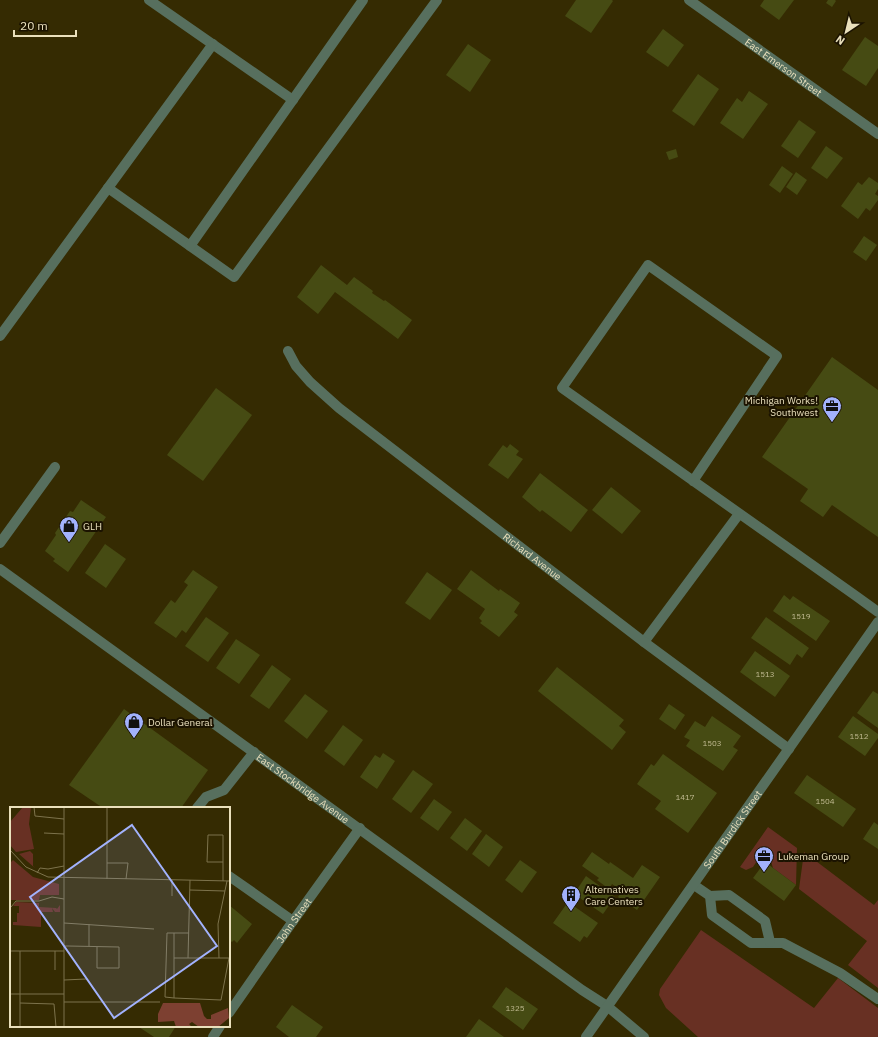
<svg xmlns="http://www.w3.org/2000/svg" width="878" height="1037" viewBox="0 0 878 1037" font-family="'IBM Plex Sans',sans-serif">
<style>
.green{fill:#683023}
.building{fill:#464b13}
.lines{fill:none;stroke-linecap:round;stroke-linejoin:round}
.lane{stroke:#576f5e;stroke-width:10}
.street{stroke:#576f5e;stroke-width:10}
.labels{text-anchor:middle;stroke-width:4;stroke-linejoin:round;paint-order:stroke}
.number-label{font-size:8px;fill:#c1bb92}
.street-label{font-size:10px;fill:#eae0bc;stroke:#1b1300}
.poi-label{font-size:10px;fill:#eae0bc;stroke:#1b1300;text-anchor:start}
.inset-road{fill:none;stroke:#7d734c;stroke-width:1}
.view{fill:#a2b2fd;fill-opacity:0.15;stroke:#a2b2fd;stroke-width:2}
.inset-edge{fill:none;stroke:#eae0bc;stroke-width:2}
</style>
<rect width="100%" height="100%" fill="#352b02"/>
<!-- green -->
<g class="green">
<path d="M768,827L797,848L796,885L773,868L769,855L765,853L761,855L753,867L746,870L740,867Z"/>
<path d="M804,852L874,905L878,900V988L848,965L867,941L799,889Z"/>
<path d="M701,930L814,1008L838,978L878,1008V1037H698L666,1008L659,995L660,989Z"/>
</g>
<!-- building -->
<g class="building">
<path d="M576,0H612L613,1L591,33L565,16Z"/>
<path d="M764,0H794L779,20L760,6Z"/>
<path d="M828,0H835L836,1L832,7L826,3Z"/>
<path d="M663,29L684,45L668,67L646,52Z"/>
<path d="M865,37L878,46V68L866,86L842,70Z"/>
<path d="M468,44L491,60L470,92L446,75Z"/>
<path d="M698,74L719,89L694,126L672,111Z"/>
<path d="M749,91L768,104L743,139L720,123L737,98L742,102Z"/>
<path d="M799,120L816,132L798,158L781,146Z"/>
<path d="M826,146L843,158L827,179L811,168Z"/>
<path d="M676,149L678,157L669,160L666,152Z"/>
<path d="M782,166L793,174L780,193L769,185Z"/>
<path d="M796,172L807,180L797,195L786,187Z"/>
<path d="M869,177L878,183V189L875,194L878,196V200L870,211L866,208L858,219L841,206L858,182L862,185Z"/>
<path d="M864,236L877,245L866,261L853,252Z"/>
<path d="M321,265L347,285L354,277L373,291L372,293L384,301L385,300L412,320L398,339L335,292L318,314L297,297Z"/>
<path d="M832,357L878,390V537L832,505L823,517L800,501L808,489L762,457Z"/>
<path d="M216,388L252,415L203,481L167,455Z"/>
<path d="M510,444L519,451L516,455L523,459L508,479L488,465L503,445L507,448Z"/>
<path d="M540,473L588,510L571,532L542,510L540,512L522,497Z"/>
<path d="M611,487L641,511L622,534L592,510Z"/>
<path d="M81,500L106,517L68,572L53,561L55,559L45,551L56,535L55,533L70,511L73,512Z"/>
<path d="M105,544L126,559L106,588L85,573Z"/>
<path d="M193,570L218,587L186,633L182,630L176,638L154,623L171,600L175,603L188,585L184,582Z"/>
<path d="M471,570L499,591L500,589L520,603L514,612L518,615L499,637L480,623L482,621L479,618L485,609L457,589Z"/>
<path d="M427,572L452,590L430,620L405,603Z"/>
<path d="M784,595L790,600L793,596L830,621L816,641L773,611Z"/>
<path d="M206,617L229,633L208,662L185,646Z"/>
<path d="M766,617L809,648L802,658L797,654L790,665L751,638Z"/>
<path d="M236,639L260,655L239,684L216,668Z"/>
<path d="M755,651L790,676L775,697L740,672Z"/>
<path d="M272,665L291,679L269,709L250,696Z"/>
<path d="M557,667L624,720L619,726L626,732L612,750L538,691Z"/>
<path d="M873,691L878,694V728L857,713Z"/>
<path d="M305,694L328,711L307,739L284,721Z"/>
<path d="M669,704L685,715L675,730L659,719Z"/>
<path d="M124,709L208,770L181,808H103L69,785Z"/>
<path d="M712,716L741,736L733,747L738,750L723,771L686,746L690,740L684,737L695,721L705,727Z"/>
<path d="M853,716L878,734V738L865,756L838,737Z"/>
<path d="M343,725L363,740L344,766L324,751Z"/>
<path d="M383,753L395,761L377,789L360,777L375,755L380,758Z"/>
<path d="M663,754L717,793L688,833L655,809L661,801L637,784L651,764L654,766Z"/>
<path d="M413,770L433,784L411,813L392,799Z"/>
<path d="M807,775L856,809L843,827L794,793Z"/>
<path d="M434,799L452,812L438,831L420,818Z"/>
<path d="M465,818L482,831L467,851L450,838Z"/>
<path d="M874,822L878,825V849L863,839Z"/>
<path d="M486,834L503,847L489,867L472,854Z"/>
<path d="M592,852L609,864L610,862L633,878L642,865L660,877L637,910L618,897L622,891L612,884L609,889L597,880L599,878L582,866Z"/>
<path d="M520,860L537,872L522,893L505,880Z"/>
<path d="M765,862L796,885L784,901L753,878Z"/>
<path d="M586,876L615,897L603,914L574,894Z"/>
<path d="M568,902L598,923L587,938L584,936L580,942L553,923Z"/>
<path d="M229,905L252,924L237,943L234,940L232,942L229,940Z"/>
<path d="M506,987L538,1009L523,1030L492,1007Z"/>
<path d="M292,1005L323,1027L316,1037H289L276,1027Z"/>
<path d="M479,1019L504,1037H466Z"/>
<path d="M139,1026H176L169,1037H154L139,1027Z"/>
</g>
<g class="lines">
<!-- lane -->
<g class="lane">
<path d="M149,0L293,100"/>
<path d="M108,188L234,277L437,0"/>
<path d="M190,246L363,0"/>
<path d="M0,336L213,44"/>
<path d="M693,481L777,356L648,265L562,388L856,596L878,612"/>
<path d="M0,543L55,467"/>
<path d="M644,642L739,514"/>
<path d="M197,808L206,797L224,790L254,752"/>
<path d="M229,876L293,921"/>
<path d="M694,885L710,896L712,915L751,943H783L840,973L878,999"/>
<path d="M710,896L729,895L765,921L770,942"/>
</g>
<!-- street -->
<g class="street">
<path id="s1" d="M689,0L878,134"/>
<path id="s2" d="M288,351L296,366L310,382L339,408L644,642L789,749"/>
<path id="s3" d="M0,569L582,990L607,1006L644,1037"/>
<path id="s4" d="M229,1013L293,921L360,828"/>
<path d="M213,1037L220,1026"/>
<path id="s5" d="M586,1037L878,622"/>
</g>
</g>
<!-- icons -->
<defs>
<g id="office-pin" transform="scale(1)"><path d="M0 17L-7.5 6A9.5 9.5 0 1 1 7.5 6Z" fill="#a2b2fd" stroke="#1b1300"/><path d="M-6-3h4V-5.5h4V-3h4V5H-6ZM-1-4.5V-3h2v-1.5ZM-6 0V1H6V0Z" fill="#111"/></g>
<g id="shop-pin" transform="scale(1)"><path d="M0 17L-7.5 6A9.5 9.5 0 1 1 7.5 6Z" fill="#a2b2fd" stroke="#1b1300"/><path d="M-5-2.5h2.3a2.7 3.5 0 0 1 5.4 0H5L5.5 6h-11ZM-1.5-2.5h3a1.5 2.3 0 0 0-3 0Z" fill="#111"/></g>
<g id="building-pin" transform="scale(1)"><path d="M0 17L-7.5 6A9.5 9.5 0 1 1 7.5 6Z" fill="#a2b2fd" stroke="#1b1300"/><path d="M-4-6H4V6H1V3H-1V6H-4ZM-2.5-4.3h1.7v1.8h-1.7ZM.8-4.3h1.7v1.8H.8ZM-2.5-1h1.7V.8h-1.7ZM.8-1h1.7V.8H.8Z" fill="#111"/></g>
</defs>
<g fill-rule="evenodd">
<use href="#office-pin" x="832" y="406"/>
<use href="#shop-pin" x="69" y="526"/>
<use href="#shop-pin" x="134" y="722"/>
<use href="#office-pin" x="764" y="856"/>
<use href="#building-pin" x="571" y="895"/>
</g>
<g class="labels">
<!-- number labels -->
<g class="number-label">
<text x="801" y="619">1519</text>
<text x="765" y="677">1513</text>
<text x="859" y="739">1512</text>
<text x="712" y="746">1503</text>
<text x="685" y="800">1417</text>
<text x="825" y="804">1504</text>
<text x="515" y="1011">1325</text>
</g>
<!-- street labels -->
<g class="street-label">
<text dy="4" stroke="none"><textPath href="#s1" startOffset="116">East Emerson Street</textPath></text>
<text dy="4" stroke="none"><textPath href="#s2" startOffset="321">Richard Avenue</textPath></text>
<text dy="4" stroke="none"><textPath href="#s3" startOffset="374">East Stockbridge Avenue</textPath></text>
<text dy="4" stroke="none"><textPath href="#s5" startOffset="254">South Burdick Street</textPath></text>
<text dy="4" stroke="none"><textPath href="#s4" startOffset="113">John Street</textPath></text>
</g>
<!-- poi labels -->
<g class="poi-label">
<text x="818" y="404" text-anchor="end">Michigan Works!<tspan x="818" dy="12">Southwest</tspan></text>
<text x="83" y="530">GLH</text>
<text x="148" y="726">Dollar General</text>
<text x="778" y="860">Lukeman Group</text>
<text x="585" y="893">Alternatives<tspan x="585" dy="12">Care Centers</tspan></text>
</g>
</g>
<!-- overview -->
<g transform="translate(10 807)">
<rect width="220" height="220" fill="#352b02"/>
<path d="M13,0H21L19,17L24,42L6,45L0,38V15ZM20,44L23,47V59L26,62L9,47ZM3,53L23,70L49,77V88H30L29,93H0V56ZM6,95L29,96V100L46,101L47,102L50,98V105H45L42,101L43,105H31V120L3,118V115H7V106H9V99H3Z" fill="#683023"/>
<path d="M153,196H190L194,209L197,212H201V208L218,201L219,211L208,220H189L182,215L179,217L182,220H166L164,214L148,215V207Z" fill="#7d4031"/>
<path class="inset-road" d="M24,0L25,9L54,12M34,26L54,27M0,43L16,60L38,70L220,74M97,56H118L116,72M27,66L30,61L38,62L54,59M97,72V0M213,74V28H198L197,55H213M180,83L215,84M162,89V73M1,100L6,94H29L42,90L54,92M54,116L144,122M54,139H58L109,140V161H87V140M79,139V117M0,144H54M164,151H219L211,193L164,191V126M178,151L180,73M209,151L208,117L217,74M45,163V144M54,173L76,172M0,187H54M164,191L155,190L157,126H179M54,195H150M10,196L44,197L46,220M10,220V144M54,220V0"/>
<path class="view" d="M122,18L207,139L104,211L20,90Z"/>
<rect width="220" height="220" class="inset-edge"/>
</g>
<!-- north arrow -->
<g transform="translate(846 32) rotate(215)" stroke="#1b1300" stroke-width="3" paint-order="stroke">
<path d="M0-3L7 15L0 10L-7 15Z" fill="#eae0bc"/>
<text y="-6" font-size="11" font-weight="bold" text-anchor="middle" fill="#eae0bc">N</text>
</g>
<!-- scale -->
<path d="M14 30v6h62v-6" fill="none" stroke="#eae0bc" stroke-width="2"/>
<text x="20" y="30" font-size="12" fill="#eae0bc" stroke="#1b1300" stroke-width="3" paint-order="stroke">20 m</text>
</svg>
